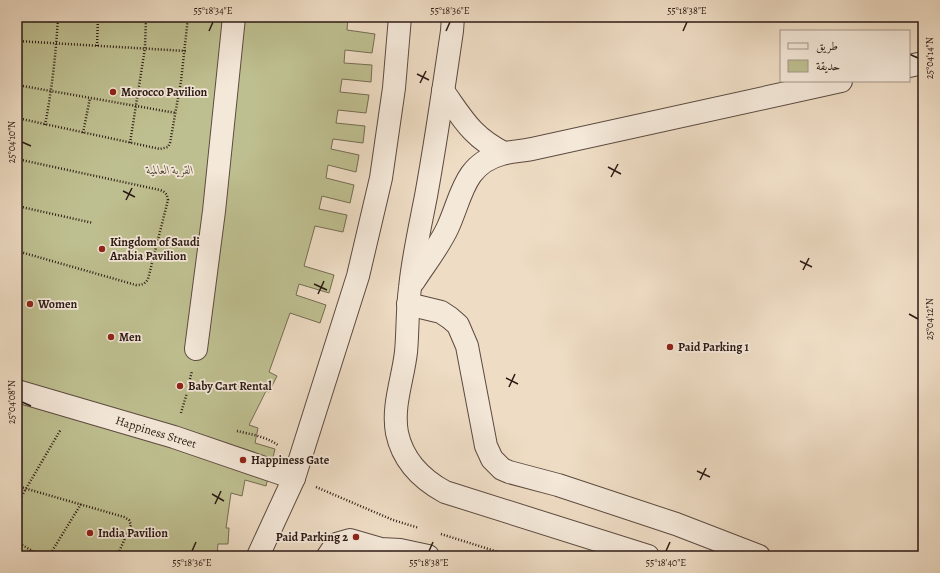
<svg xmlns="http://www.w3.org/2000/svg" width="940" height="573" viewBox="0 0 940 573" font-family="Alegreya,Amiri,serif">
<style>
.green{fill:#bebf90;stroke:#756c52}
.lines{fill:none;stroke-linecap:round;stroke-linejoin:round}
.minor-casing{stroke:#5c4a40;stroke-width:24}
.path{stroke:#2c1a14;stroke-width:2.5;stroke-dasharray:1 2;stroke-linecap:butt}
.minor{stroke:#f4e8d9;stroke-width:22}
.ticks{fill:none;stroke:#2c1a14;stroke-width:1.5}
.poi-dot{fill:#8f2418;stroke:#f4e8d9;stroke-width:1.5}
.labels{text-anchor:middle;stroke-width:3.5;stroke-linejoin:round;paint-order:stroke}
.poi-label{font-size:12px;font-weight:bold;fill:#2c1a14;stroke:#f4e8d9;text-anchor:start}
.park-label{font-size:12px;font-style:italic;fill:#584c39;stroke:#f4e8d9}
.street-label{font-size:12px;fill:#2c1a14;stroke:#f4e8d9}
.neatline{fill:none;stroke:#2c1a14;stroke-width:1.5}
.ticks-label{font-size:10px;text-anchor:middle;fill:#2c1a14}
</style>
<rect width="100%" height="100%" fill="#eedcc4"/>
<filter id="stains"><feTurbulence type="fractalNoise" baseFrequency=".005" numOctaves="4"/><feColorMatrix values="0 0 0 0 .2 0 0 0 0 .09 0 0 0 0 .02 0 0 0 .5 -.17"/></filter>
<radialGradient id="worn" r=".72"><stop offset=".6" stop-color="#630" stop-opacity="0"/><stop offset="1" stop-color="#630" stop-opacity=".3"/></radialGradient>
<!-- green -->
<path class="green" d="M17,17H377V20L348,17L347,30L375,34L372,53L345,50L344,63L372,65L371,82L342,79L340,92L369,95L366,113L338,110L336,123L365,126L363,143L333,139L331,149L359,155L356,172L328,165L326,178L354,185L350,203L322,196L319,209L347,215L343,232L315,226L304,266L334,275L329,293L299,284L296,295L326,305L320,323L290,313L269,372L277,376L269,392L266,391L249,425L258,428L255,443L275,449L266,486L245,480L242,496L231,493L226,528H229L228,544H218L217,556H17Z"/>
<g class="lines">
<!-- minor casing -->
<g class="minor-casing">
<g id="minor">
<path d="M453,17L452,31C444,86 436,141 426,196C420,227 413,257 410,288C407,310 408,331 406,352C403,379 392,406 397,433C403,461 421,479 445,492L648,556"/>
<path d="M909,66L923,63"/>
<path d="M443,91C463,119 472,137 504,153"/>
<path d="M414,281C425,264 440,245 448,227C462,196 464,164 502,154C512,151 523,151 532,149L841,81"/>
<path d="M408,304L441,312L450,318L458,325L467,346L486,446L492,459L502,469L509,472L558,485L676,524L759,556"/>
<path d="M196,349L214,211L234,17"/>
<path d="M17,391L174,437L294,478"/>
<path d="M258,556L294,478L358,276L381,178L394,88L400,17"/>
<path d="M328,556L336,544L350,540L381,549L400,550L428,556"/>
</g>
</g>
<!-- path -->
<g class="path">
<path d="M17,41L186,51"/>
<path d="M97,46L98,17"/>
<path d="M17,85L176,113"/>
<path d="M17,118L160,149L168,147L170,143L181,81L188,17"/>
<path d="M45,125C52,89 56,53 58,17"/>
<path d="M83,133L90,98"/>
<path d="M130,143L145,48L146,17"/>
<path d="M17,159L160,190C166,192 167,195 168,200L148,279C145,284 142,285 136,285L17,251"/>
<path d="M17,206L93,223"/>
<path d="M190,379L192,371"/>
<path d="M181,413L187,393"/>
<path d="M237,431C250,434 268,437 279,446"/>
<path d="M17,486L124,517L129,520L131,525L117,556"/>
<path d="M316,487L393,520L419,528"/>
<path d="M17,504L61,429"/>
<path d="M441,534L511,556"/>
<path d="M17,542L41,556"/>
<path d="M49,556L81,504"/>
</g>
<!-- minor -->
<use href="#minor" class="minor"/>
</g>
<!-- ticks -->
<path class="ticks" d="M209,31L213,22M446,31L450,22M683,31L687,22M909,54L918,58M417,74L429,80M420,83L426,71M22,142L31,146M608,167L621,174M611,177L618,164M123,191L135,197M126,200L132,188M800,261L812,267M803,270L809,258M314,284L327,290M318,294L324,281M909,314L918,319M506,378L518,384M509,387L515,374M22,402L31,406M697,471L710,477M700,480L706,468M212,494L224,501M215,504L221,491M192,551L196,542M429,551L433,542M666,551L670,542"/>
<!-- markers -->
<g class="poi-dot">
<circle cx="113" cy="92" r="4"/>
<circle cx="102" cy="249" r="4"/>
<circle cx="30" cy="304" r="4"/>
<circle cx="111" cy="337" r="4"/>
<circle cx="670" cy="347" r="4"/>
<circle cx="180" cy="386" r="4"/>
<circle cx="243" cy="460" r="4"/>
<circle cx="90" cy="533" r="4"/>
<circle cx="356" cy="537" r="4"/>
</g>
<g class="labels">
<!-- poi labels -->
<g class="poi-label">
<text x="121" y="96">Morocco Pavilion</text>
<text x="110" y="246">Kingdom of Saudi<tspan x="110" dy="14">Arabia Pavilion</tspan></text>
<text x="38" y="308">Women</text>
<text x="119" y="341">Men</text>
<text x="678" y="351">Paid Parking 1</text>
<text x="188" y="390">Baby Cart Rental</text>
<text x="251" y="464">Happiness Gate</text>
<text x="98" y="537">India Pavilion</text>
<text x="348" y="541" text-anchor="end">Paid Parking 2</text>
</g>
<!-- park labels -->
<g class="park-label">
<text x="170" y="174">القرية العالمية</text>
</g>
<!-- street labels -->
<g class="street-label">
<text transform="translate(156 432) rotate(17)" y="4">Happiness Street</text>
</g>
</g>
<!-- margin -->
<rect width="940" height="573" fill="none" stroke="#eedcc4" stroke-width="44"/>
<!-- legend -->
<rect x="780" y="30" width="130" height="52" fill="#f4e8d9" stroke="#a4968a"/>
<rect x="788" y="43" width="20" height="6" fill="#f4e8d9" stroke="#a4968a"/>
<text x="816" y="50" font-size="12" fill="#2c1a14">طريق</text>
<rect x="788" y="60" width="20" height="12" fill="#bebf90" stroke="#a4968a"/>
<text x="816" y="70" font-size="12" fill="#2c1a14">حديقة</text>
<rect x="22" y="22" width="896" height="529" class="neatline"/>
<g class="ticks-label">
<text x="213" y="14">55°18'34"E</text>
<text x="450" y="14">55°18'36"E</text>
<text x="687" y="14">55°18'38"E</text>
<text transform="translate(929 58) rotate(-90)" y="4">25°04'14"N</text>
<text transform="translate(11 142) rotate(-90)" y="4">25°04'10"N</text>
<text transform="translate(929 319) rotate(-90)" y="4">25°04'12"N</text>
<text transform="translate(11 402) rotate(-90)" y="4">25°04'08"N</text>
<text x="192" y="566">55°18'36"E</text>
<text x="429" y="566">55°18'38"E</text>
<text x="666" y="566">55°18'40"E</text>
</g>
<rect width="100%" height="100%" filter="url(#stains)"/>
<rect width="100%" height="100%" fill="url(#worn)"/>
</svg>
